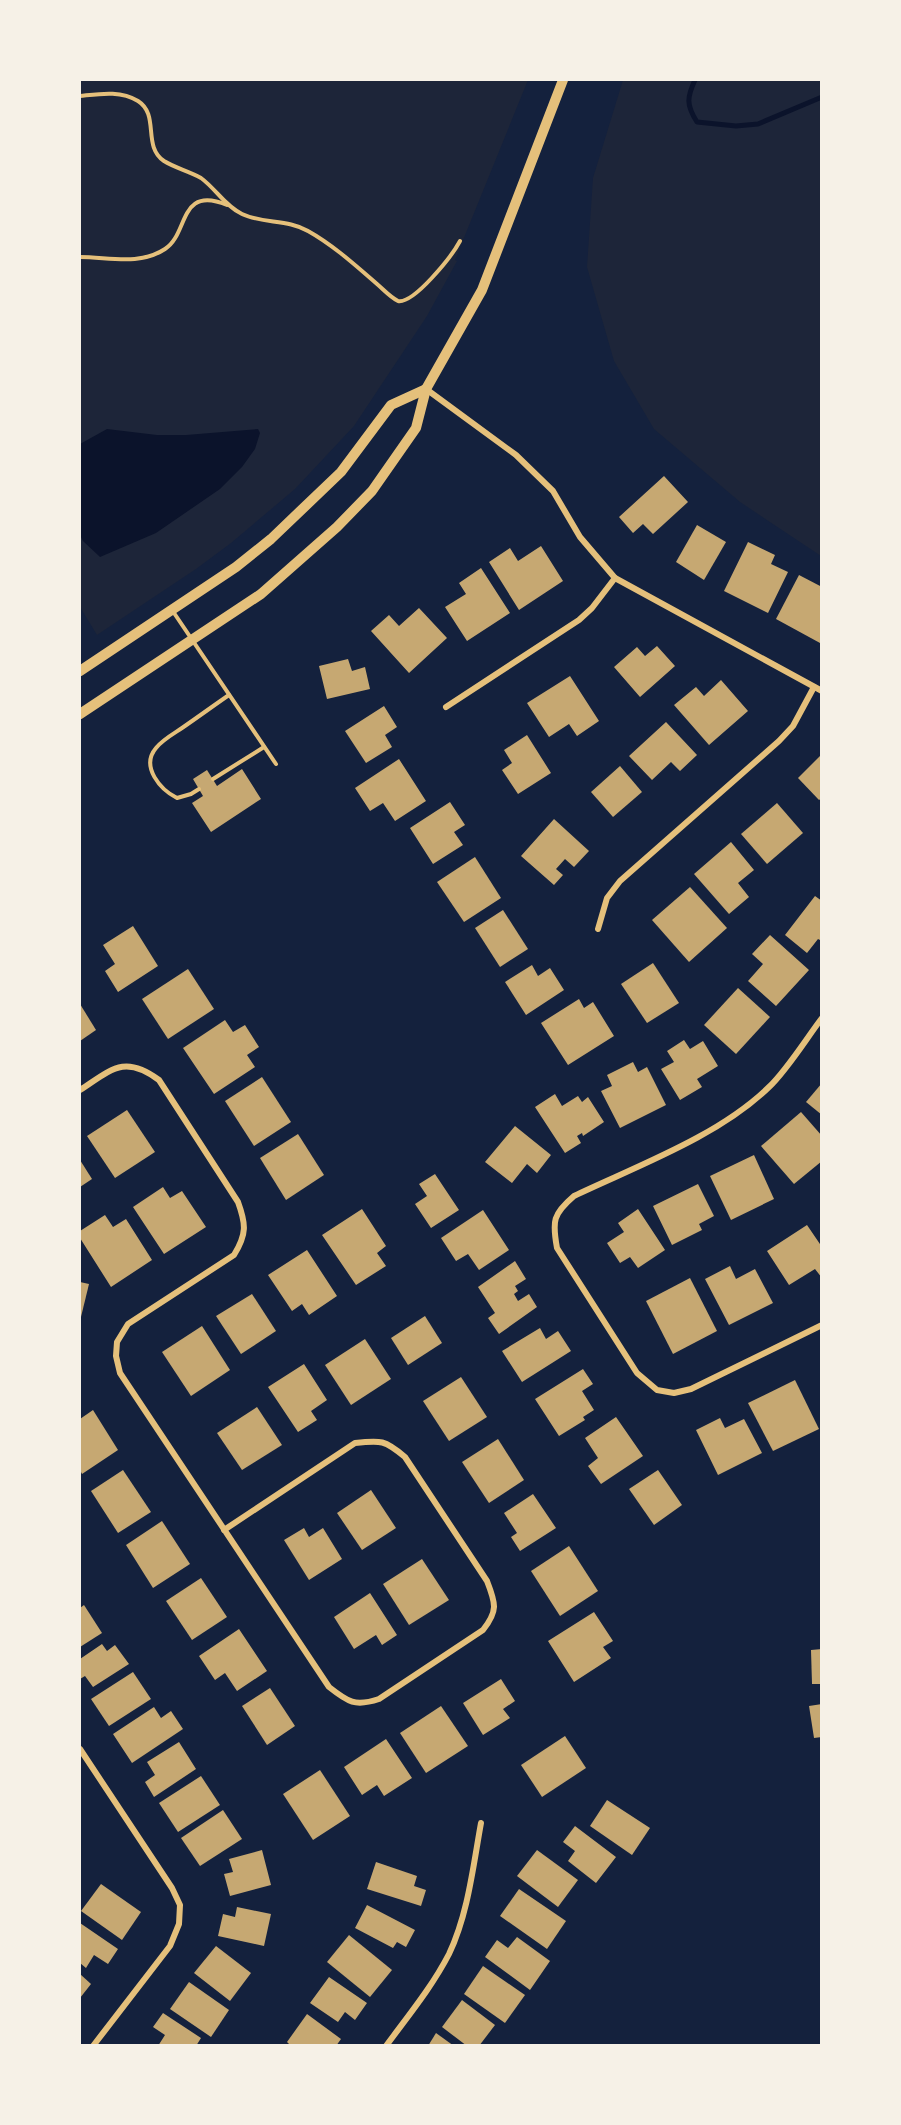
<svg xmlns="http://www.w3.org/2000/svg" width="901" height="2125" viewBox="0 0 901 2125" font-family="'Titillium Web',sans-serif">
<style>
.green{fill:#1d2539}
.water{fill:#0b132b}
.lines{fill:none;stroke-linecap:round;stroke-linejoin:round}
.stream{stroke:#0b132b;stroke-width:5}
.building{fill:#c6a872}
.service{stroke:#e5c07b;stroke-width:4}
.minor{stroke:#e5c07b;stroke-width:6}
.secondary{stroke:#e5c07b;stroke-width:10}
</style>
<rect width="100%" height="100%" fill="#14213d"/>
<!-- green -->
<g class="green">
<path d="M80,80H528L455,260L457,261L427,316L354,426L295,489L231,543L196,569L97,635L80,607Z"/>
<path d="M623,80H821V556L740,502L654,429L614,361L587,267L593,178Z"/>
</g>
<!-- water -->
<path class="water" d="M107,429L157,435H186L258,429L260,433L255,449L242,467L220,489L156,533L100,557L83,541L80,535V444Z"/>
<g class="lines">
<!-- stream -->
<path class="stream" d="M695,80C687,97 686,105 697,122L736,126L758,124L822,97"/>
</g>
<!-- building -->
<g class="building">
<path d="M664,476L688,502L653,534L643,524L633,533L619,517Z"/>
<path d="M697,525L726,542L704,580L676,562Z"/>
<path d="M748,542L775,555L771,564L788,572L768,613L724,591Z"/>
<path d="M541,546L563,581L519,610L489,562L510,548L518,561Z"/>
<path d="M481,568L510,613L467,641L445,607L466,594L459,583Z"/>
<path d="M799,575L822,587L820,643L776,619Z"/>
<path d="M419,608L447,638L409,673L371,631L389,615L399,626Z"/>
<path d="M657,646L675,666L640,697L614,667L637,647L645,656Z"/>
<path d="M348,659L352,671L365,667L370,689L327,699L319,666Z"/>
<path d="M570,676L599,721L577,736L569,724L549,737L527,703Z"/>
<path d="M721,680L748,711L709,745L674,705L696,687L704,696Z"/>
<path d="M384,706L397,727L385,735L392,747L366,763L345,731Z"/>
<path d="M666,722L697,755L680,771L671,762L652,780L629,756Z"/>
<path d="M527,735L551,773L518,794L502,770L512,763L504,750Z"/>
<path d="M822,754V798L819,800L798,778Z"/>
<path d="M399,759L426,801L395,821L383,803L370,811L355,788Z"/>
<path d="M620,766L642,792L613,817L591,792Z"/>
<path d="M242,769L261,799L211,832L192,803L203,796L193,779L207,770L217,786Z"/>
<path d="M450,802L465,825L454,832L463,845L433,864L410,828Z"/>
<path d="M777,803L803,833L767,864L741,834Z"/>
<path d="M554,819L589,851L574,867L565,859L556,869L563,875L554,885L521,856Z"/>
<path d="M731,842L754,870L738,883L749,897L729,914L694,874Z"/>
<path d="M475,857L501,898L464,922L437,882Z"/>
<path d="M690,887L727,928L689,962L652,920Z"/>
<path d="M815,896L822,901V941L818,939L807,953L785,935Z"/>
<path d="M503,910L528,949L500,967L475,928Z"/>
<path d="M133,926L158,966L118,992L105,971L115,964L103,945Z"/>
<path d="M770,935L809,970L776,1006L748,981L763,964L752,954Z"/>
<path d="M653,963L679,1003L647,1023L621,984Z"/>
<path d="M532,965L538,976L550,968L564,990L526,1015L505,982Z"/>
<path d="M188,969L214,1009L168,1039L142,999Z"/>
<path d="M738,988L770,1017L736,1054L704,1025Z"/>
<path d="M579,999L584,1008L593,1002L614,1036L568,1065L541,1023Z"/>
<path d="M80,1004L96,1030L80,1041Z"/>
<path d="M225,1020L233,1032L245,1025L259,1047L247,1055L255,1067L214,1094L183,1048Z"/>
<path d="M684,1040L690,1049L703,1041L718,1066L697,1079L702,1087L680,1100L661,1069L674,1062L667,1051Z"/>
<path d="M633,1062L638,1072L647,1067L666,1105L620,1128L601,1091L612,1086L607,1075Z"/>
<path d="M262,1077L291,1122L254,1146L225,1101Z"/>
<path d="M822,1083V1115L806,1102Z"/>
<path d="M555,1094L562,1106L578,1096L582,1102L588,1097L604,1122L583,1136L582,1133L577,1136L581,1143L565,1153L535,1107Z"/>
<path d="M127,1110L155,1152L115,1178L87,1136Z"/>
<path d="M801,1112L822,1136V1161L794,1184L761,1146Z"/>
<path d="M515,1126L551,1155L537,1173L527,1164L512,1183L485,1162Z"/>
<path d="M298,1134L324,1175L286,1200L260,1158Z"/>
<path d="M754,1155L774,1199L731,1220L710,1176Z"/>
<path d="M80,1160L92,1179L80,1187Z"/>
<path d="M435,1174L459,1210L431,1228L415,1204L427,1196L419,1184Z"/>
<path d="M698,1184L714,1216L699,1224L702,1230L672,1245L653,1206Z"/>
<path d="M163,1187L170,1198L182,1191L206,1227L164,1254L133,1207Z"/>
<path d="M362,1209L386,1246L377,1253L386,1266L356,1285L322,1235Z"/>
<path d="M638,1209L665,1250L638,1268L630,1257L620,1263L607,1243L624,1232L618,1223Z"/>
<path d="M483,1210L509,1250L479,1270L468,1254L456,1261L441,1238Z"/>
<path d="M105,1215L113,1227L126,1219L152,1260L111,1287L80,1238V1231Z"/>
<path d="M807,1225L822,1247V1278L815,1269L789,1285L767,1251Z"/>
<path d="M307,1250L337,1296L309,1315L302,1304L292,1311L268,1275Z"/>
<path d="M515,1261L526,1279L515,1286L518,1291L514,1294L518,1301L529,1294L537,1307L499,1334L488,1318L495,1313L478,1287Z"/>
<path d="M730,1266L736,1279L755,1269L773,1303L729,1325L705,1279Z"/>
<path d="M690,1278L717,1331L673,1354L646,1301Z"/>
<path d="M80,1282L89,1284L80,1321Z"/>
<path d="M252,1294L276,1331L241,1354L216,1316Z"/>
<path d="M425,1316L442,1343L408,1365L391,1338Z"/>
<path d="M202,1326L230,1370L191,1396L162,1352Z"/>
<path d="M540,1328L546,1339L558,1331L571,1351L522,1382L502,1351Z"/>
<path d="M365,1339L391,1379L351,1405L325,1365Z"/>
<path d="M304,1364L327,1400L311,1411L317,1420L298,1432L268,1387Z"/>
<path d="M583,1369L593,1384L582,1391L594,1410L583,1417L585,1420L559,1436L535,1399Z"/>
<path d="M461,1377L487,1417L449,1441L423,1401Z"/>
<path d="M795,1380L819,1429L773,1451L748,1403Z"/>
<path d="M257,1407L282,1445L242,1470L217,1433Z"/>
<path d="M93,1410L118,1450L82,1474L80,1470V1419Z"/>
<path d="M616,1417L643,1456L601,1484L588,1466L598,1458L585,1438Z"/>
<path d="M720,1418L725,1428L744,1419L762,1453L718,1475L696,1430Z"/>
<path d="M498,1439L524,1480L489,1503L462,1462Z"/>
<path d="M123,1470L151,1512L118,1533L91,1491Z"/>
<path d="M658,1470L682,1505L654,1525L629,1489Z"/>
<path d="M371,1490L396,1528L362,1550L337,1513Z"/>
<path d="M533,1494L556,1528L520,1551L511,1537L517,1533L504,1513Z"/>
<path d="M162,1521L190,1564L153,1588L126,1545Z"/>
<path d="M304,1528L309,1537L323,1528L342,1559L309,1580L284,1540Z"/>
<path d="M569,1546L598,1591L560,1616L531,1571Z"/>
<path d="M422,1559L449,1600L409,1625L383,1584Z"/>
<path d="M201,1578L227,1617L192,1640L166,1601Z"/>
<path d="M370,1593L397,1635L382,1645L376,1635L354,1649L334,1617Z"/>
<path d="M84,1605L102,1633L80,1647V1608Z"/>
<path d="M594,1612L613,1641L603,1647L611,1658L574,1682L548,1641Z"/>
<path d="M239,1629L267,1671L237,1691L225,1673L215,1680L199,1656Z"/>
<path d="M102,1644L107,1651L115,1645L129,1664L93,1687L85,1676L80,1679V1659Z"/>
<path d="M822,1649V1684H812L811,1650Z"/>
<path d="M133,1672L151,1699L109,1726L91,1699Z"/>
<path d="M501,1679L515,1701L503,1709L510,1718L483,1735L463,1703Z"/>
<path d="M270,1688L295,1726L267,1745L242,1706Z"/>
<path d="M822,1704V1737L814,1738L809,1706Z"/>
<path d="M441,1706L468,1746L426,1773L400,1733Z"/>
<path d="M154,1707L161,1718L171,1711L183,1729L132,1763L113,1734Z"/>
<path d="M565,1736L586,1768L542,1797L521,1765Z"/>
<path d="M386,1739L412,1778L384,1796L377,1785L362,1795L344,1767Z"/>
<path d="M179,1742L196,1769L154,1797L145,1782L155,1775L147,1762Z"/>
<path d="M320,1770L350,1816L313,1840L283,1794Z"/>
<path d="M201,1776L220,1805L178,1832L159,1803Z"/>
<path d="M607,1800L650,1828L632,1855L590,1826Z"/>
<path d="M223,1810L242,1839L200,1866L181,1838Z"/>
<path d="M575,1826L616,1857L596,1883L568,1861L575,1851L563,1842Z"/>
<path d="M262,1850L271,1885L230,1896L224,1874L233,1872L229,1859Z"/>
<path d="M537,1850L578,1880L558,1907L517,1876Z"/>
<path d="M376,1862L417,1876L414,1886L426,1890L421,1906L367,1889Z"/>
<path d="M101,1884L141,1912L122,1940L81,1911Z"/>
<path d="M519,1889L566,1921L547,1949L500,1916Z"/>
<path d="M367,1905L415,1930L406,1947L397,1942L393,1948L355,1928Z"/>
<path d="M237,1907L271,1914L264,1946L218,1936L223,1914L235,1917Z"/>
<path d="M80,1923L118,1949L108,1964L94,1955L86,1968L80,1963Z"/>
<path d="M349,1935L392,1970L370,1997L327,1962Z"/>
<path d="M517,1937L550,1961L530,1990L485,1957L497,1940L508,1948Z"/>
<path d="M216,1946L251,1973L230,2001L194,1973Z"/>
<path d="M483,1966L525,1995L505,2023L464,1994Z"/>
<path d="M80,1974L91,1984L80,1998Z"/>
<path d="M329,1977L367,2003L355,2020L345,2012L338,2022L310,2003Z"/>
<path d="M189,1982L229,2010L211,2037L170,2009Z"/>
<path d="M462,2000L495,2025L479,2046H467L442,2027Z"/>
<path d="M163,2013L201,2038L196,2046H158L165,2035L153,2027Z"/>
<path d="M307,2014L341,2039L336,2046H291L287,2042Z"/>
<path d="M436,2033L454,2046H428Z"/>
</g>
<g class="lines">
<!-- service -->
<g class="service">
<path d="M80,96C99,94 120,90 138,101C160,115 142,146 164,161C175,168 189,171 201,178C216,189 225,206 242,214C263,224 288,219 308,231C333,245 355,265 377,284C384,290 390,297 398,301C414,304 452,256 460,241"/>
<path d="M80,257C109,257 139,266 165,249C189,234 178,185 227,205"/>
<path d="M172,610L276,764"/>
<path d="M213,779L264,747"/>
<path d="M199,789L191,794L177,798C161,790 140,767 156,748C162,740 173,734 182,728C198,717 213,706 229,695"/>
</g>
<!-- minor -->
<g class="minor">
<path d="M426,389L516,455L553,491L580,537L615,578L822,691"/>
<path d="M446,707L579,620L592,608L615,578"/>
<path d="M598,929L607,898L620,881L779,741L793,726L814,687"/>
<path d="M822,1018C806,1039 787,1070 769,1087C719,1136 637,1166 574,1196C553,1214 552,1221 557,1248L637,1373L657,1390L674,1393L691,1389L822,1325"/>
<path d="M80,1090C111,1070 124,1054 159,1080L238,1202C246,1224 247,1234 234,1255L128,1324L117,1342L116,1356L120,1373L329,1687C348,1702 355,1707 379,1699L483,1630C498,1611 496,1604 487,1581L405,1457C385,1440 381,1440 355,1443L224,1530"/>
<path d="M80,1749L172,1888L180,1905L179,1924L170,1946L93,2046"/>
<path d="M386,2046C408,2016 432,1987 449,1954C468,1914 473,1867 481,1823"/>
</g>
<!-- secondary -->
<g class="secondary">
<path d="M80,671L236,567L271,539L341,472L391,405L426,389"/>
<path d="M80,714L261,594L337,527L372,491L416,428L426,389L482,290L563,80"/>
</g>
</g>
<!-- border -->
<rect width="901" height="2125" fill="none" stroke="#f6f1e7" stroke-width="162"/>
</svg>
